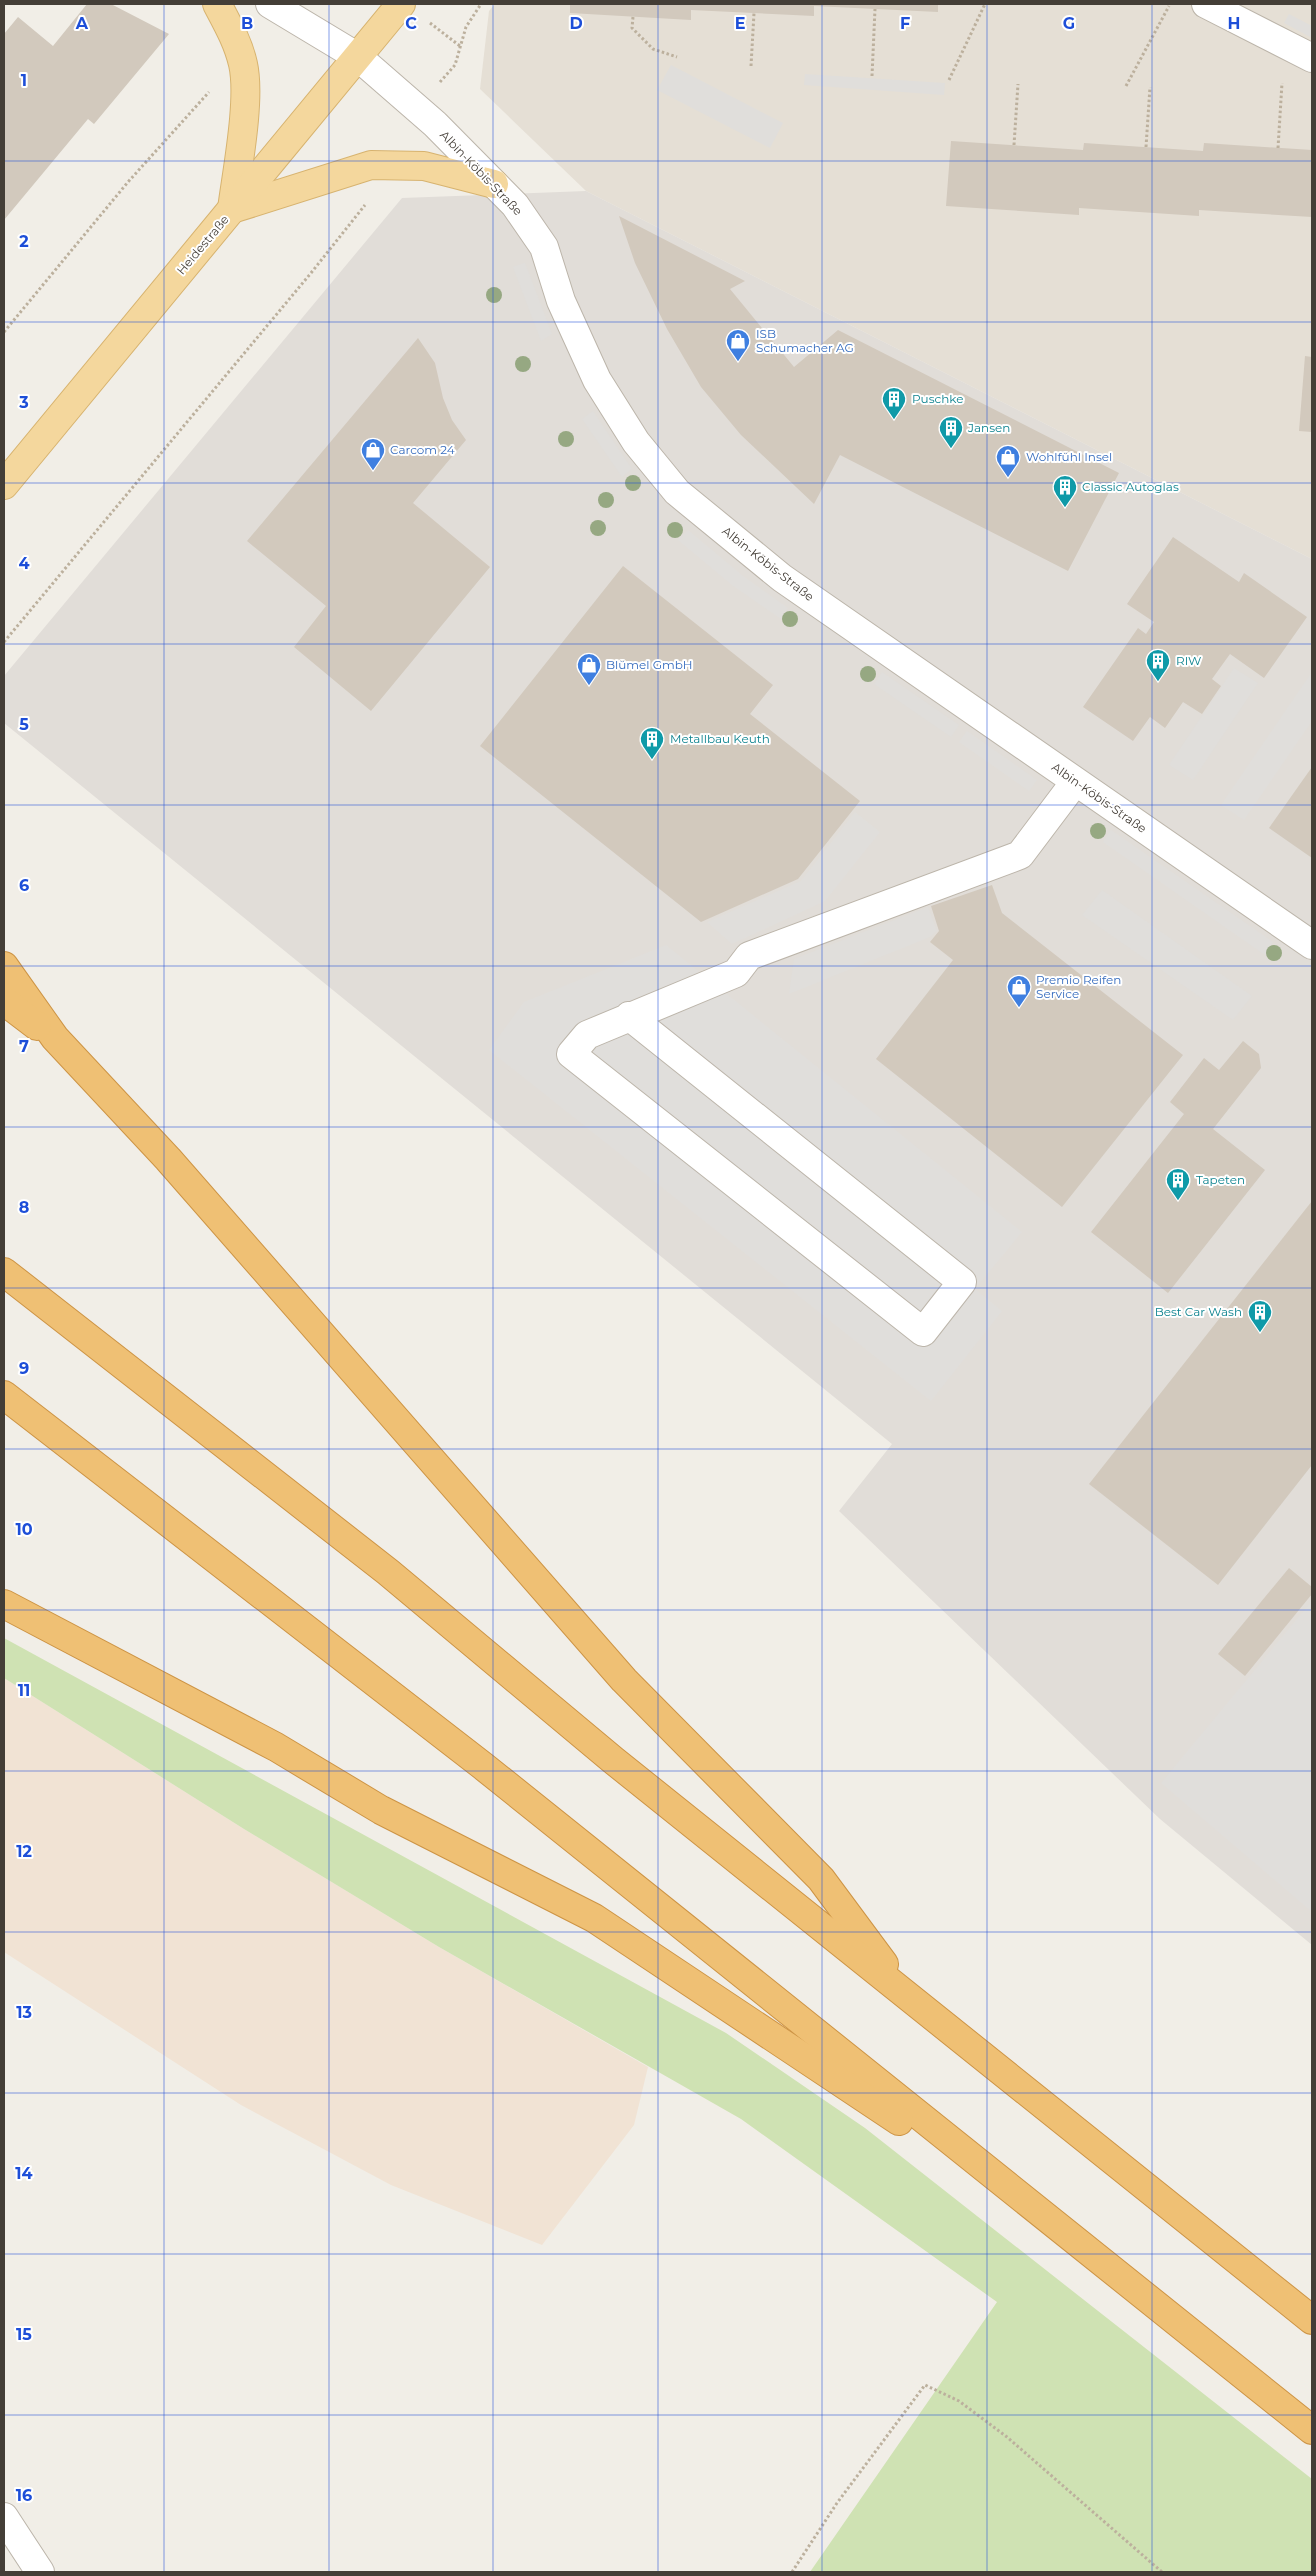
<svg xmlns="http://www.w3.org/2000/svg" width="1316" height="2576" viewBox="0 0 1316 2576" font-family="Montserrat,sans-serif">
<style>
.residential{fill:#e5dfd5}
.commercial{fill:#f1e3d4}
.industrial{fill:#e1ddd8}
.green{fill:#cfe2b3}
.parking{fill:#e0dedb}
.building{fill:#d2c9bd}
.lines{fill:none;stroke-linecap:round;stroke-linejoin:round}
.minor-casing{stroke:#bcb5aa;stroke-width:30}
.major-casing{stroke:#d7b36f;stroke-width:30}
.highway-casing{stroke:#cd9445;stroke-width:30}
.path{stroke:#bcb09d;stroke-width:3;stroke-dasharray:2.5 2.5;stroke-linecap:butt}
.minor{stroke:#fff;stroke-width:28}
.major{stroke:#f4d79d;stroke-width:28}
.highway{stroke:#efc074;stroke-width:28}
.tree{fill:#96a882}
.grid{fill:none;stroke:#1d4ed8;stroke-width:1;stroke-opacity:0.55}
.labels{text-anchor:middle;stroke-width:4;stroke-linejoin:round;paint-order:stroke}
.street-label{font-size:12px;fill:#443e37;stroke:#fff}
.shop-label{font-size:12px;fill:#366cbe;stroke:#fff;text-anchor:start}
.culture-label{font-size:12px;fill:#0d838f;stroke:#fff;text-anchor:start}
.grid-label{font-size:16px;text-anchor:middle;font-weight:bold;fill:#1d4ed8;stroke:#fff;stroke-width:4;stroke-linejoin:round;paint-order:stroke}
</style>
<rect width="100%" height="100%" fill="#f1eee7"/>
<!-- residential -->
<path class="residential" d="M495,4H1312V559L586,191L480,89L489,11Z"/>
<!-- commercial -->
<path class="commercial" d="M4,1678L244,1829L439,1947L648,2067L634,2125L542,2245L391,2185L241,2105L4,1952Z"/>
<!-- industrial -->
<path class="industrial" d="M586,191L1312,559V1945L1160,1819L839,1511L892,1444L4,723V676L402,198Z"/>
<!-- green -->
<path class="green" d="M4,1638L726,2033L865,2128L1312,2479V2572H810L997,2302L741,2119L439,1947L244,1829L4,1678Z"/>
<!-- parking -->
<g class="parking">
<path d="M1289,14L1312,26V38L1284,23Z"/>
<path d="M671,65L783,123L770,148L657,90Z"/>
<path d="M805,74L945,83L944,95L804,85Z"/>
<path d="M525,263L552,334L541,341L513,267Z"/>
<path d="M593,411L632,469L622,477L582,419Z"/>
<path d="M688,530L743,576L788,608L781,619L732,585L678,540Z"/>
<path d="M1234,668L1258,683L1193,780L1169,765Z"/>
<path d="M882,672L959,725L951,737L874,684Z"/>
<path d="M1312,672V721L1244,820L1221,805Z"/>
<path d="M967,731L1037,780L1029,791L959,742Z"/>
<path d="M855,812L880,832L825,901L732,944L707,922L801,881Z"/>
<path d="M1111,830L1273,942L1265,955L1103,842Z"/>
<path d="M1102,890L1252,996L1233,1020L1082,915Z"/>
<path d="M928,907L937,931L930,937L789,994L794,959Z"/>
<path d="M666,945L1022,1232L975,1289L1002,1311L931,1401L489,1050L524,1002Z"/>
<path d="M1312,1601V1912L1161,1783Z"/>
</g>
<!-- building -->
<g class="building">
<path d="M87,4H111L169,34L94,124L88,119L4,220V34L18,17L53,46Z"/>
<path d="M570,4H938V12L814,6V16L691,10V20L570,13Z"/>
<path d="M951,141L1083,150L1084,143L1203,151L1204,143L1312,150V217L1199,210V216L1079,208V215L946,206Z"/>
<path d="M619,216L745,281L730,289L794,367L838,330L1119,473L1068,571L840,455L814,504L741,435L701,387L667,329L635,263Z"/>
<path d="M418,338L435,363L443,398L452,420L466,440L413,503L490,567L371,711L294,647L326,606L247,541Z"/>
<path d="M1305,356L1312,357V432L1299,431Z"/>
<path d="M1173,537L1239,582L1244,573L1307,617L1264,678L1230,654L1212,679L1221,686L1202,714L1183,702L1165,728L1150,717L1133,741L1083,707L1138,628L1146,634L1154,622L1127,604Z"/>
<path d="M623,566L773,685L750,714L860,801L798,879L701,922L480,746Z"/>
<path d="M1312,767V858L1269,828Z"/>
<path d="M992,885L1002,913L1183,1055L1062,1207L876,1059L953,960L930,942L939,931L931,906Z"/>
<path d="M1243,1041L1259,1054L1261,1068L1213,1129L1265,1170L1168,1293L1091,1232L1184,1114L1170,1102L1204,1058L1219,1070Z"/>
<path d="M1312,1201V1465L1218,1585L1089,1484Z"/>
<path d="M1289,1568L1312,1587V1594L1245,1676L1218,1654Z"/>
</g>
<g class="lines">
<!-- minor casing -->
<g class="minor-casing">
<g id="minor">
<path d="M270,4L358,57L435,124L515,205L544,247L561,301L597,380L636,442L677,492L782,578L1312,945"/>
<path d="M1206,4L1312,58"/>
<path d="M629,1016L962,1282L923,1332L571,1054L587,1035L736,973L749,956L1020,855L1075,782"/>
<path d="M4,2517L40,2572"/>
</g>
</g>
<!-- major casing -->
<g class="major-casing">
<g id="major">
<path d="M217,4C227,23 238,42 243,64C251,99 237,171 232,209"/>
<path d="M232,209L371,165L424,166L494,184"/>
<path d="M4,485L401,4"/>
</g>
</g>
<!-- highway casing -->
<g class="highway-casing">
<g id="highway">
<path d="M4,966L55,1038L168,1159L624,1680L821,1879L884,1964"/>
<path d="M4,1001L37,1026"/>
<path d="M4,1272L388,1572L613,1760L1312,2320"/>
<path d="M4,1395L483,1766L1312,2430"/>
<path d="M4,1604L276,1747L381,1810L594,1918L899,2121"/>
</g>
</g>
<!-- path -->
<g class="path">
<path d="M633,17L632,28L653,49L677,57"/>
<path d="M430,23L460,46"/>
<path d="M751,66L754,13"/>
<path d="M872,76L875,9"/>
<path d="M949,80L985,4"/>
<path d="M440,82L455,65L466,27L481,4"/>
<path d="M1126,86L1169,6"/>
<path d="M1014,145L1018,84"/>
<path d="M1146,147L1150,87"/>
<path d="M1278,148L1282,83"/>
<path d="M4,332L128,182L209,92"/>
<path d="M4,642L311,273L365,205"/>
<path d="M792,2572L837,2503L925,2385L959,2401L1007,2437L1162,2572"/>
</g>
<!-- minor -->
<use href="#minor" class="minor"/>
<!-- major -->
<use href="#major" class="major"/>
<!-- highway -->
<use href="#highway" class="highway"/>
</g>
<!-- trees -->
<g class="tree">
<circle cx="494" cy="295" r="8"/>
<circle cx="523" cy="364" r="8"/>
<circle cx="566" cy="439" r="8"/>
<circle cx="633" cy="483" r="8"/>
<circle cx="606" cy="500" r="8"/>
<circle cx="598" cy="528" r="8"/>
<circle cx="675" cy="530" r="8"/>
<circle cx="790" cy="619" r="8"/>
<circle cx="868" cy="674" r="8"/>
<circle cx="1098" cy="831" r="8"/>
<circle cx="1274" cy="953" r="8"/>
</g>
<!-- grid -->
<path class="grid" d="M164,4V2572M329,4V2572M493,4V2572M658,4V2572M822,4V2572M987,4V2572M1152,4V2572M4,161H1312M4,322H1312M4,483H1312M4,644H1312M4,805H1312M4,966H1312M4,1127H1312M4,1288H1312M4,1449H1312M4,1610H1312M4,1771H1312M4,1932H1312M4,2093H1312M4,2254H1312M4,2415H1312"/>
<!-- icons -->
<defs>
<g id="shop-pin" transform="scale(1.25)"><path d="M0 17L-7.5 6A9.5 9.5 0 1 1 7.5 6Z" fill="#3f7fe0" stroke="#fff"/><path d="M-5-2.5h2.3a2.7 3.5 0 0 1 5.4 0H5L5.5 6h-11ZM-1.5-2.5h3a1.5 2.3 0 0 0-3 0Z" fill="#fff"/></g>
<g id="building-pin" transform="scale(1.25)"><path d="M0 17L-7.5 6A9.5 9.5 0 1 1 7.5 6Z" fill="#0f9aa8" stroke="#fff"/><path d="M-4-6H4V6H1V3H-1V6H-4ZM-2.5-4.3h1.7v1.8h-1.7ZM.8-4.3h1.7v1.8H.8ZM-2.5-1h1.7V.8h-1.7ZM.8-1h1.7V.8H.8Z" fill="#fff"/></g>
</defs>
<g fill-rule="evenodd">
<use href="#shop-pin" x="738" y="341"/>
<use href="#building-pin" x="894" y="399"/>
<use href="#building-pin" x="951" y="428"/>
<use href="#shop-pin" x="373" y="450"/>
<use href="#shop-pin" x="1008" y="457"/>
<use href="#building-pin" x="1065" y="487"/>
<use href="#building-pin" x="1158" y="661"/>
<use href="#shop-pin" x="589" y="665"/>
<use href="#building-pin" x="652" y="739"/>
<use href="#shop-pin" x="1019" y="987"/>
<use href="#building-pin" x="1178" y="1180"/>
<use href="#building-pin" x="1260" y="1312"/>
</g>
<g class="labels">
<!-- street labels -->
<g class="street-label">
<text transform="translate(481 173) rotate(46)" y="4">Albin-Köbis-Straße</text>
<text transform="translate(203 245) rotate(-50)" y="4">Heidestraße</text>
<text transform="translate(768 564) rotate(38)" y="4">Albin-Köbis-Straße</text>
<text transform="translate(1099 798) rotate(35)" y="4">Albin-Köbis-Straße</text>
</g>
<!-- shop labels -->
<g class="shop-label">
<text x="756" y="338">ISB<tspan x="756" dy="14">Schumacher AG</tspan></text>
<text x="390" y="454">Carcom 24</text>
<text x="1026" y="461">Wohlfühl Insel</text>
<text x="606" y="669">Blümel GmbH</text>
<text x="1036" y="984">Premio Reifen<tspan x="1036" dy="14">Service</tspan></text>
</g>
<!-- culture labels -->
<g class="culture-label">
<text x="912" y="403">Puschke</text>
<text x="968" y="432">Jansen</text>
<text x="1082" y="491">Classic Autoglas</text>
<text x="1176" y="665">RIW</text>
<text x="670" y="743">Metallbau Keuth</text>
<text x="1196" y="1184">Tapeten</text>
<text x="1242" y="1316" text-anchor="end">Best Car Wash</text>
</g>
</g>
<g class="grid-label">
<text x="82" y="29">A</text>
<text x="247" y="29">B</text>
<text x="411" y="29">C</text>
<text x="576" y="29">D</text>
<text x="740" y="29">E</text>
<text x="905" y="29">F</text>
<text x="1069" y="29">G</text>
<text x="1234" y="29">H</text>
<text x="24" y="86">1</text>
<text x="24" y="247">2</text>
<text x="24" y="408">3</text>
<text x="24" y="569">4</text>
<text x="24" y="730">5</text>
<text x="24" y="891">6</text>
<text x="24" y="1052">7</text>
<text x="24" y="1213">8</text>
<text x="24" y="1374">9</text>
<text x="24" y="1535">10</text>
<text x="24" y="1696">11</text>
<text x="24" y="1857">12</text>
<text x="24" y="2018">13</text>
<text x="24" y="2179">14</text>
<text x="24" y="2340">15</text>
<text x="24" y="2501">16</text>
</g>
<!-- border -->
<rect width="1316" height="2576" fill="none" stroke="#443e37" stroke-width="10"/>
</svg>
